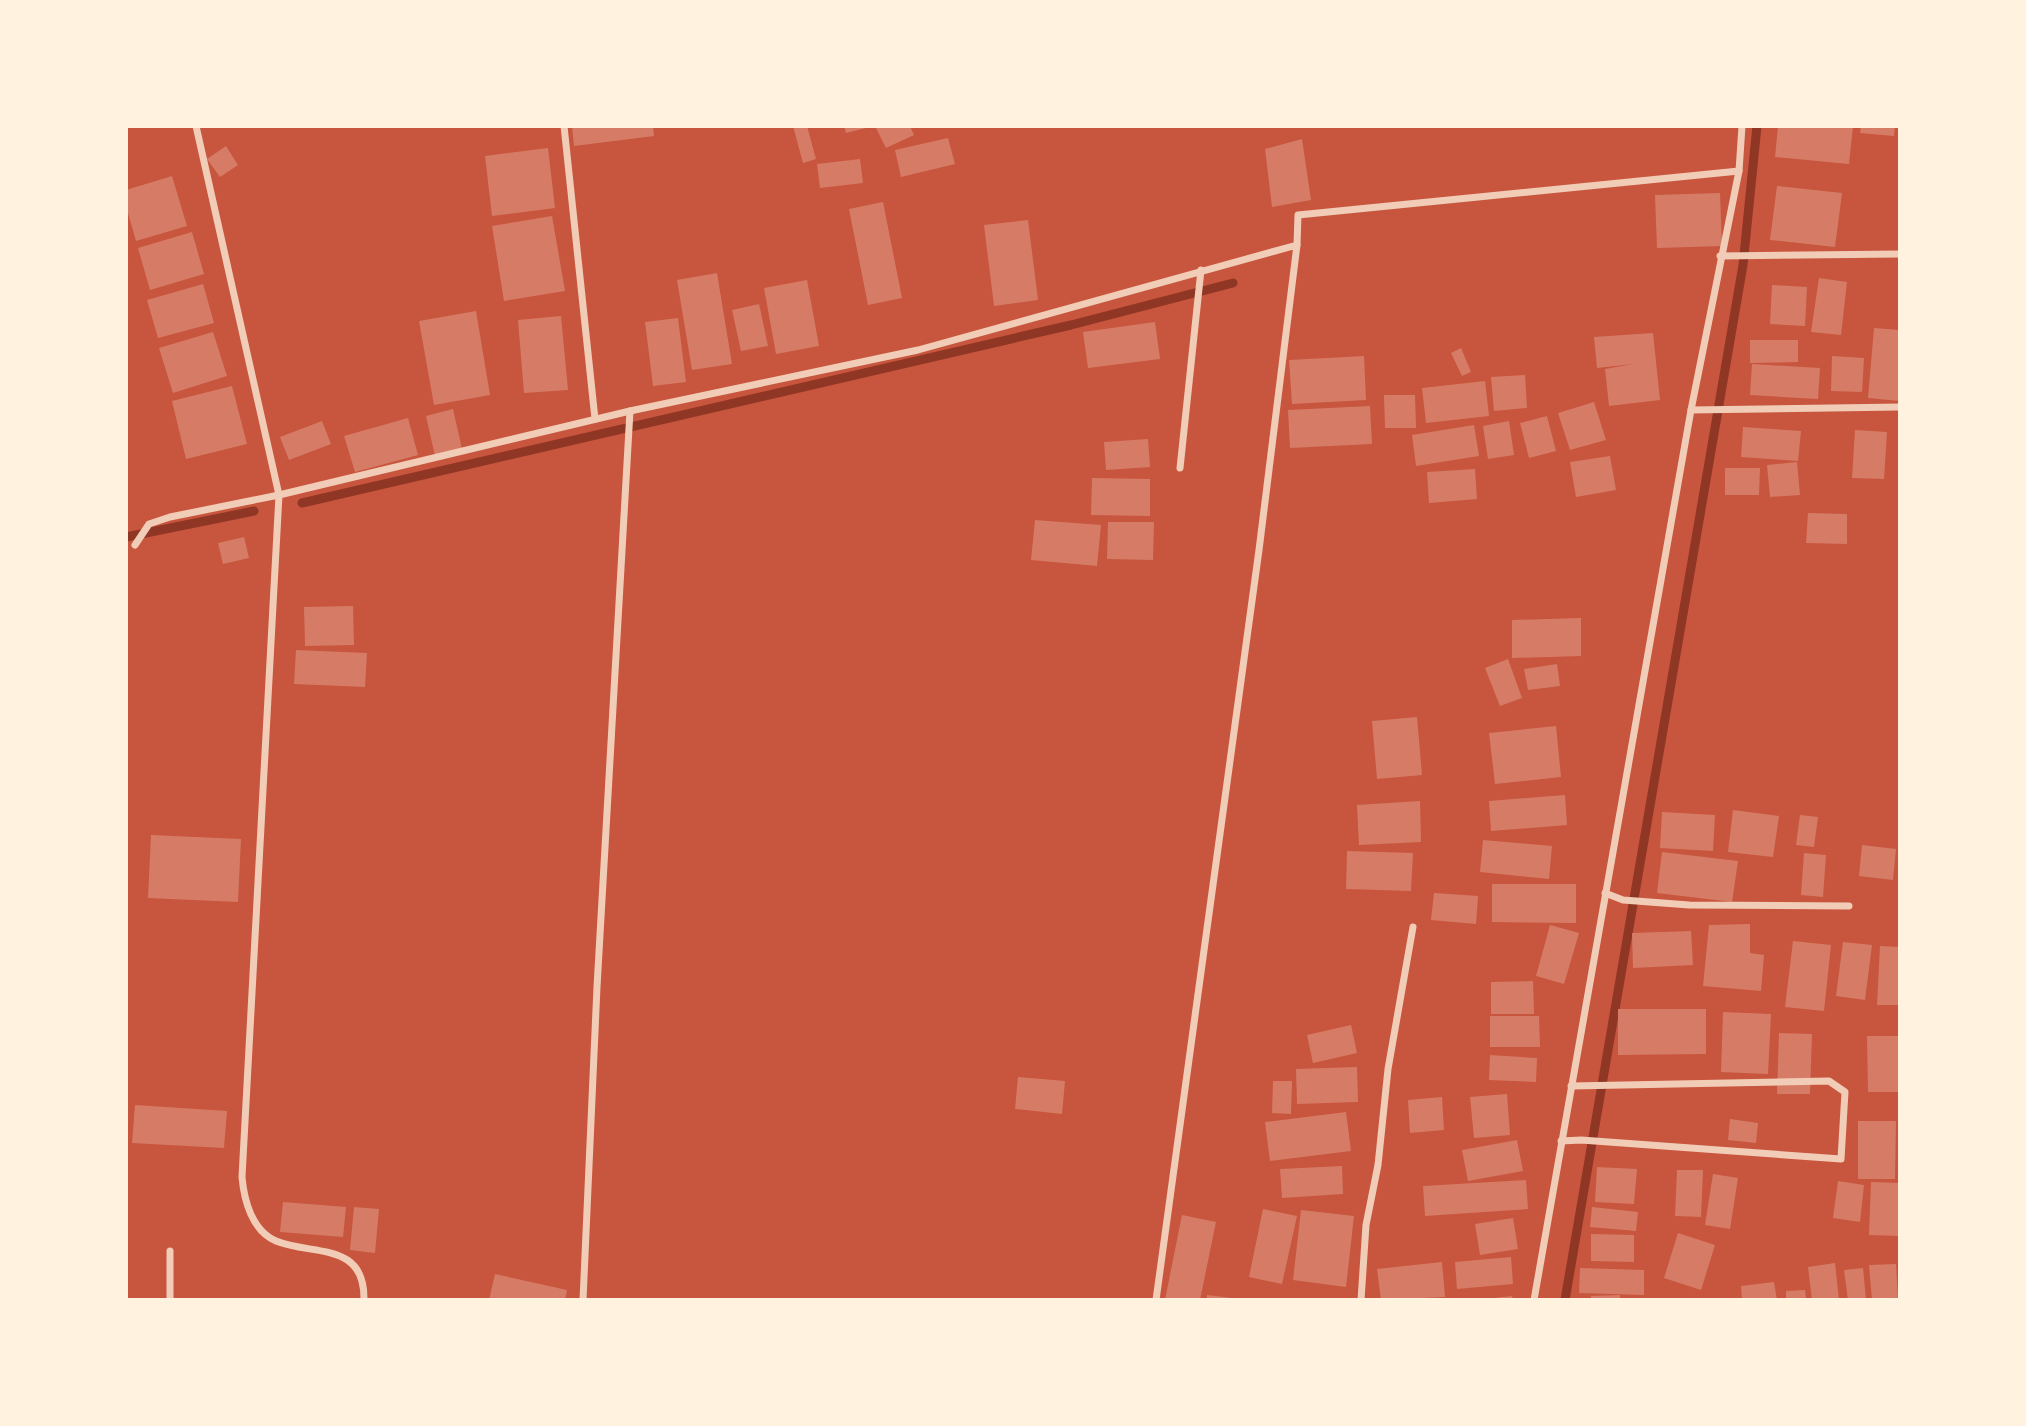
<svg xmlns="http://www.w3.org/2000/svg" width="2026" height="1426" viewBox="0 0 2026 1426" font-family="'DM Sans',sans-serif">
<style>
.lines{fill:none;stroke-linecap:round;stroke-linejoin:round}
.stream{stroke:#8f3625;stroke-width:9}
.building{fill:#d67c66}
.minor{stroke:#f1ccb7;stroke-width:7}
</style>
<rect width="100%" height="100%" fill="#c8553d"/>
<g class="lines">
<!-- stream -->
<g class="stream">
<path d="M302,503L1071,325L1233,283"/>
<path d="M126,537L254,511"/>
<path d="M1565,1300L1743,265L1757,126"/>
</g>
</g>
<!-- building -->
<g class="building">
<path d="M572,126H653L654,136L574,146Z"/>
<path d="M793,126H807L816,159L803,163Z"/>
<path d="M844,126H870V127L846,133Z"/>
<path d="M875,126H910L914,135L886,148Z"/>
<path d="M1778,126H1853L1849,164L1775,157Z"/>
<path d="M1861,126H1895L1894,136L1860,133Z"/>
<path d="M948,138L955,164L901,177L895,150Z"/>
<path d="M1302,139L1311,200L1272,207L1265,149Z"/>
<path d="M226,146L238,165L220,177L207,159Z"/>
<path d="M548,148L555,208L492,216L485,156Z"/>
<path d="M860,159L863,183L820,188L817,164Z"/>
<path d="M172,176L187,226L136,241L126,206V190Z"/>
<path d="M1777,186L1842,193L1835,247L1770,240Z"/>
<path d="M1720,193L1722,246L1657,248L1655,195Z"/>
<path d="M883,202L902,298L868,305L849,209Z"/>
<path d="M552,216L565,291L504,301L492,226Z"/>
<path d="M1028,220L1038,300L994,306L984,225Z"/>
<path d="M192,232L204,274L150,290L138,248Z"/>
<path d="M717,273L732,364L692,370L677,280Z"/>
<path d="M1819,278L1847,282L1841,335L1811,332Z"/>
<path d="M807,280L819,346L776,354L764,288Z"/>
<path d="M203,284L214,323L158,338L147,300Z"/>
<path d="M1772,285L1807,287L1805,326L1770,324Z"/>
<path d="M759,304L768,346L741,351L732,310Z"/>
<path d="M476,311L490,395L434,405L419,321Z"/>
<path d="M561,316L568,390L524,393L518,320Z"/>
<path d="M678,318L686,382L653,386L645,322Z"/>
<path d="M1155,322L1160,359L1088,368L1083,332Z"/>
<path d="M1874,328L1900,330V401L1868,398Z"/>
<path d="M213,332L227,376L173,393L159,348Z"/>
<path d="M1653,333L1660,400L1609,406L1605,369L1633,364L1597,368L1594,337Z"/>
<path d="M1750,340H1798V362L1750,363Z"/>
<path d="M1461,348L1471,372L1462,376L1451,353Z"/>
<path d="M1364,356L1366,400L1292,404L1289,360Z"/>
<path d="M1832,356L1864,358L1862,392L1831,391Z"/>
<path d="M1752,364L1820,368L1818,399L1750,395Z"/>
<path d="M1525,375L1527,408L1494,411L1491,377Z"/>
<path d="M1485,381L1489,416L1426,423L1422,388Z"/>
<path d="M232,386L247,444L186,459L172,401Z"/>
<path d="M1384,395H1415L1416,428H1385Z"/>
<path d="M1594,402L1606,440L1570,450L1558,413Z"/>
<path d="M1370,406L1372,444L1290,448L1288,410Z"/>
<path d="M453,409L462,449L435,456L426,416Z"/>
<path d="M1547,416L1556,451L1529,458L1520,423Z"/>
<path d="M408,418L418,455L355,472L344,436Z"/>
<path d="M322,421L331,444L289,460L280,437Z"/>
<path d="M1509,421L1514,455L1488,459L1483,426Z"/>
<path d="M1474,425L1479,456L1416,466L1412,435Z"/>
<path d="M1743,427L1801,431L1798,461L1741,457Z"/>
<path d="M1855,430L1887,432L1884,479L1852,478Z"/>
<path d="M1148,439L1150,467L1106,470L1104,442Z"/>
<path d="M1610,456L1616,490L1576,497L1570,462Z"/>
<path d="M1797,462L1800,495L1770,497L1767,465Z"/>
<path d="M1725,468H1760L1759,495H1725Z"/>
<path d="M1475,469L1477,499L1429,503L1427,472Z"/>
<path d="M1092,478L1150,479V516L1091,515Z"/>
<path d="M1808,513L1847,514V544L1806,543Z"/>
<path d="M1035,520L1101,525L1097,566L1031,560Z"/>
<path d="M1108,522H1154L1153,560L1107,559Z"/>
<path d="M244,537L249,558L223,564L218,543Z"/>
<path d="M353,606L354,645L305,646L304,607Z"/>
<path d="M1581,618V656L1512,658V620Z"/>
<path d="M296,650L367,653L365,687L294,684Z"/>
<path d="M1508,659L1522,698L1500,706L1485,668Z"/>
<path d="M1557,664L1560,686L1528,690L1524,669Z"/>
<path d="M1417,717L1422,775L1377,779L1372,721Z"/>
<path d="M1556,726L1561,777L1495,784L1489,733Z"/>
<path d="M1565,795L1567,825L1491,831L1489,801Z"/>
<path d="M1420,801L1421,842L1359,845L1357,805Z"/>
<path d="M1733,810L1779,816L1773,857L1728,852Z"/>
<path d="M1662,812L1715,815L1713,851L1660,848Z"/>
<path d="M1800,815L1818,817L1814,847L1796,845Z"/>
<path d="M151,835L241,839L238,902L148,898Z"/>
<path d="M1483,840L1552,846L1549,879L1480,872Z"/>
<path d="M1862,845L1896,849L1893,880L1859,876Z"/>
<path d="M1347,851L1413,853L1411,891L1346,889Z"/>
<path d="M1662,852L1738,861L1732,902L1657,893Z"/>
<path d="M1804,853L1826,855L1823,897L1801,895Z"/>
<path d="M1492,884H1576V923L1492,922Z"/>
<path d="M1434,893L1478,896L1476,924L1431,920Z"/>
<path d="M1750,924V953L1764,955L1761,991L1703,986L1709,925Z"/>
<path d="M1550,925L1579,933L1564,984L1536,976Z"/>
<path d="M1691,931L1693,965L1633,968L1632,933Z"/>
<path d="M1793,941L1831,945L1824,1011L1785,1007Z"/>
<path d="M1843,942L1872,945L1865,1000L1836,996Z"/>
<path d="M1880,946L1900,947V1005H1877Z"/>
<path d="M1533,981L1534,1014H1491V982Z"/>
<path d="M1618,1009H1706V1054L1618,1055Z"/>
<path d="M1723,1012L1771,1014L1768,1074L1721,1072Z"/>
<path d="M1490,1016H1539L1540,1047H1490Z"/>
<path d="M1351,1025L1357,1053L1313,1063L1307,1035Z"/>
<path d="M1779,1033L1812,1034L1810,1094H1777Z"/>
<path d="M1867,1036H1898V1092H1868Z"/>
<path d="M1490,1055L1537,1058L1536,1082L1489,1080Z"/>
<path d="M1357,1067L1358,1102L1297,1104L1296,1069Z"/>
<path d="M1018,1077L1065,1081L1062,1114L1015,1109Z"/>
<path d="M1273,1081H1292L1291,1114L1272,1113Z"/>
<path d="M1507,1094L1510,1135L1474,1138L1470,1097Z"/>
<path d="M1442,1097L1444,1130L1410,1133L1408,1100Z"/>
<path d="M135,1105L227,1111L224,1148L132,1143Z"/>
<path d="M1346,1112L1351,1151L1270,1161L1265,1122Z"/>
<path d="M1730,1119L1758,1123L1756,1143L1728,1140Z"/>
<path d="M1858,1121H1896L1895,1179H1858Z"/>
<path d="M1517,1140L1523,1171L1468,1181L1462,1150Z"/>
<path d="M1342,1166L1343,1194L1282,1198L1280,1169Z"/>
<path d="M1597,1167L1637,1169L1634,1204L1595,1202Z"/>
<path d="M1677,1170H1703L1701,1217L1675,1216Z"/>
<path d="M1713,1174L1738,1178L1730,1229L1705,1225Z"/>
<path d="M1526,1180L1528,1209L1425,1216L1423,1186Z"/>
<path d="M1838,1181L1864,1185L1860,1222L1833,1218Z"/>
<path d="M1871,1182L1900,1183V1236L1869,1235Z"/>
<path d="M283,1202L346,1207L343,1237L280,1232Z"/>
<path d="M354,1207L379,1209L375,1253L350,1250Z"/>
<path d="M1592,1207L1638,1212L1636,1231L1590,1227Z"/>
<path d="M1263,1209L1297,1216L1282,1284L1249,1277Z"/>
<path d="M1301,1210L1354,1216L1346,1287L1293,1280Z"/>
<path d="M1182,1215L1216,1222L1200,1300H1165Z"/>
<path d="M1513,1218L1518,1249L1480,1255L1475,1224Z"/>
<path d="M1678,1233L1715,1245L1701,1290L1664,1278Z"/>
<path d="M1591,1234L1634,1235V1262L1591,1261Z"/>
<path d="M1511,1257L1513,1284L1457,1289L1455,1262Z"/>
<path d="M1442,1262L1445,1297L1381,1300L1377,1269Z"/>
<path d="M1835,1263L1839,1300H1812L1808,1267Z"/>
<path d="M1896,1264L1898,1300H1872L1869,1265Z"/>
<path d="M1580,1268L1644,1270V1295L1579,1293Z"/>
<path d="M1863,1268L1866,1300H1848L1844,1270Z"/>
<path d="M495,1274L567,1290L565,1300H489Z"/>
<path d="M1774,1282L1777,1300H1742L1741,1286Z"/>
<path d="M1805,1290L1806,1300H1786V1291Z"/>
<path d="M1207,1295L1232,1298V1300H1207Z"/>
<path d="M1620,1295V1300H1591V1296Z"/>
<path d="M1512,1296L1513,1300H1494V1298Z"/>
</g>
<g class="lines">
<!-- minor -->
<g class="minor">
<path d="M196,126L279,495L242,1177C244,1200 252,1231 276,1241C313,1256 365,1241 364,1300"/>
<path d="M564,126L595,419"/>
<path d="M1297,245L1298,215L1739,171"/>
<path d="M1720,256L1900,254"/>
<path d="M1691,410L1900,407"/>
<path d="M1180,468L1201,270"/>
<path d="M135,545L149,524L170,517L279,495L630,411L918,350L1297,245L1259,550L1156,1300"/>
<path d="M1605,893L1623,900L1689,905L1849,906"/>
<path d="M1561,1141L1581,1140L1841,1159L1845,1092L1829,1081L1571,1086"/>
<path d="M170,1300V1251"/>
<path d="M583,1300L597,987L630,411"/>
<path d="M1361,1300L1366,1225L1378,1165L1388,1069L1413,927"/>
<path d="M1534,1300L1691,410L1739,171L1742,126"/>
</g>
</g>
<!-- border -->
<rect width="2026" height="1426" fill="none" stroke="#fff3e0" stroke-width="256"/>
</svg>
